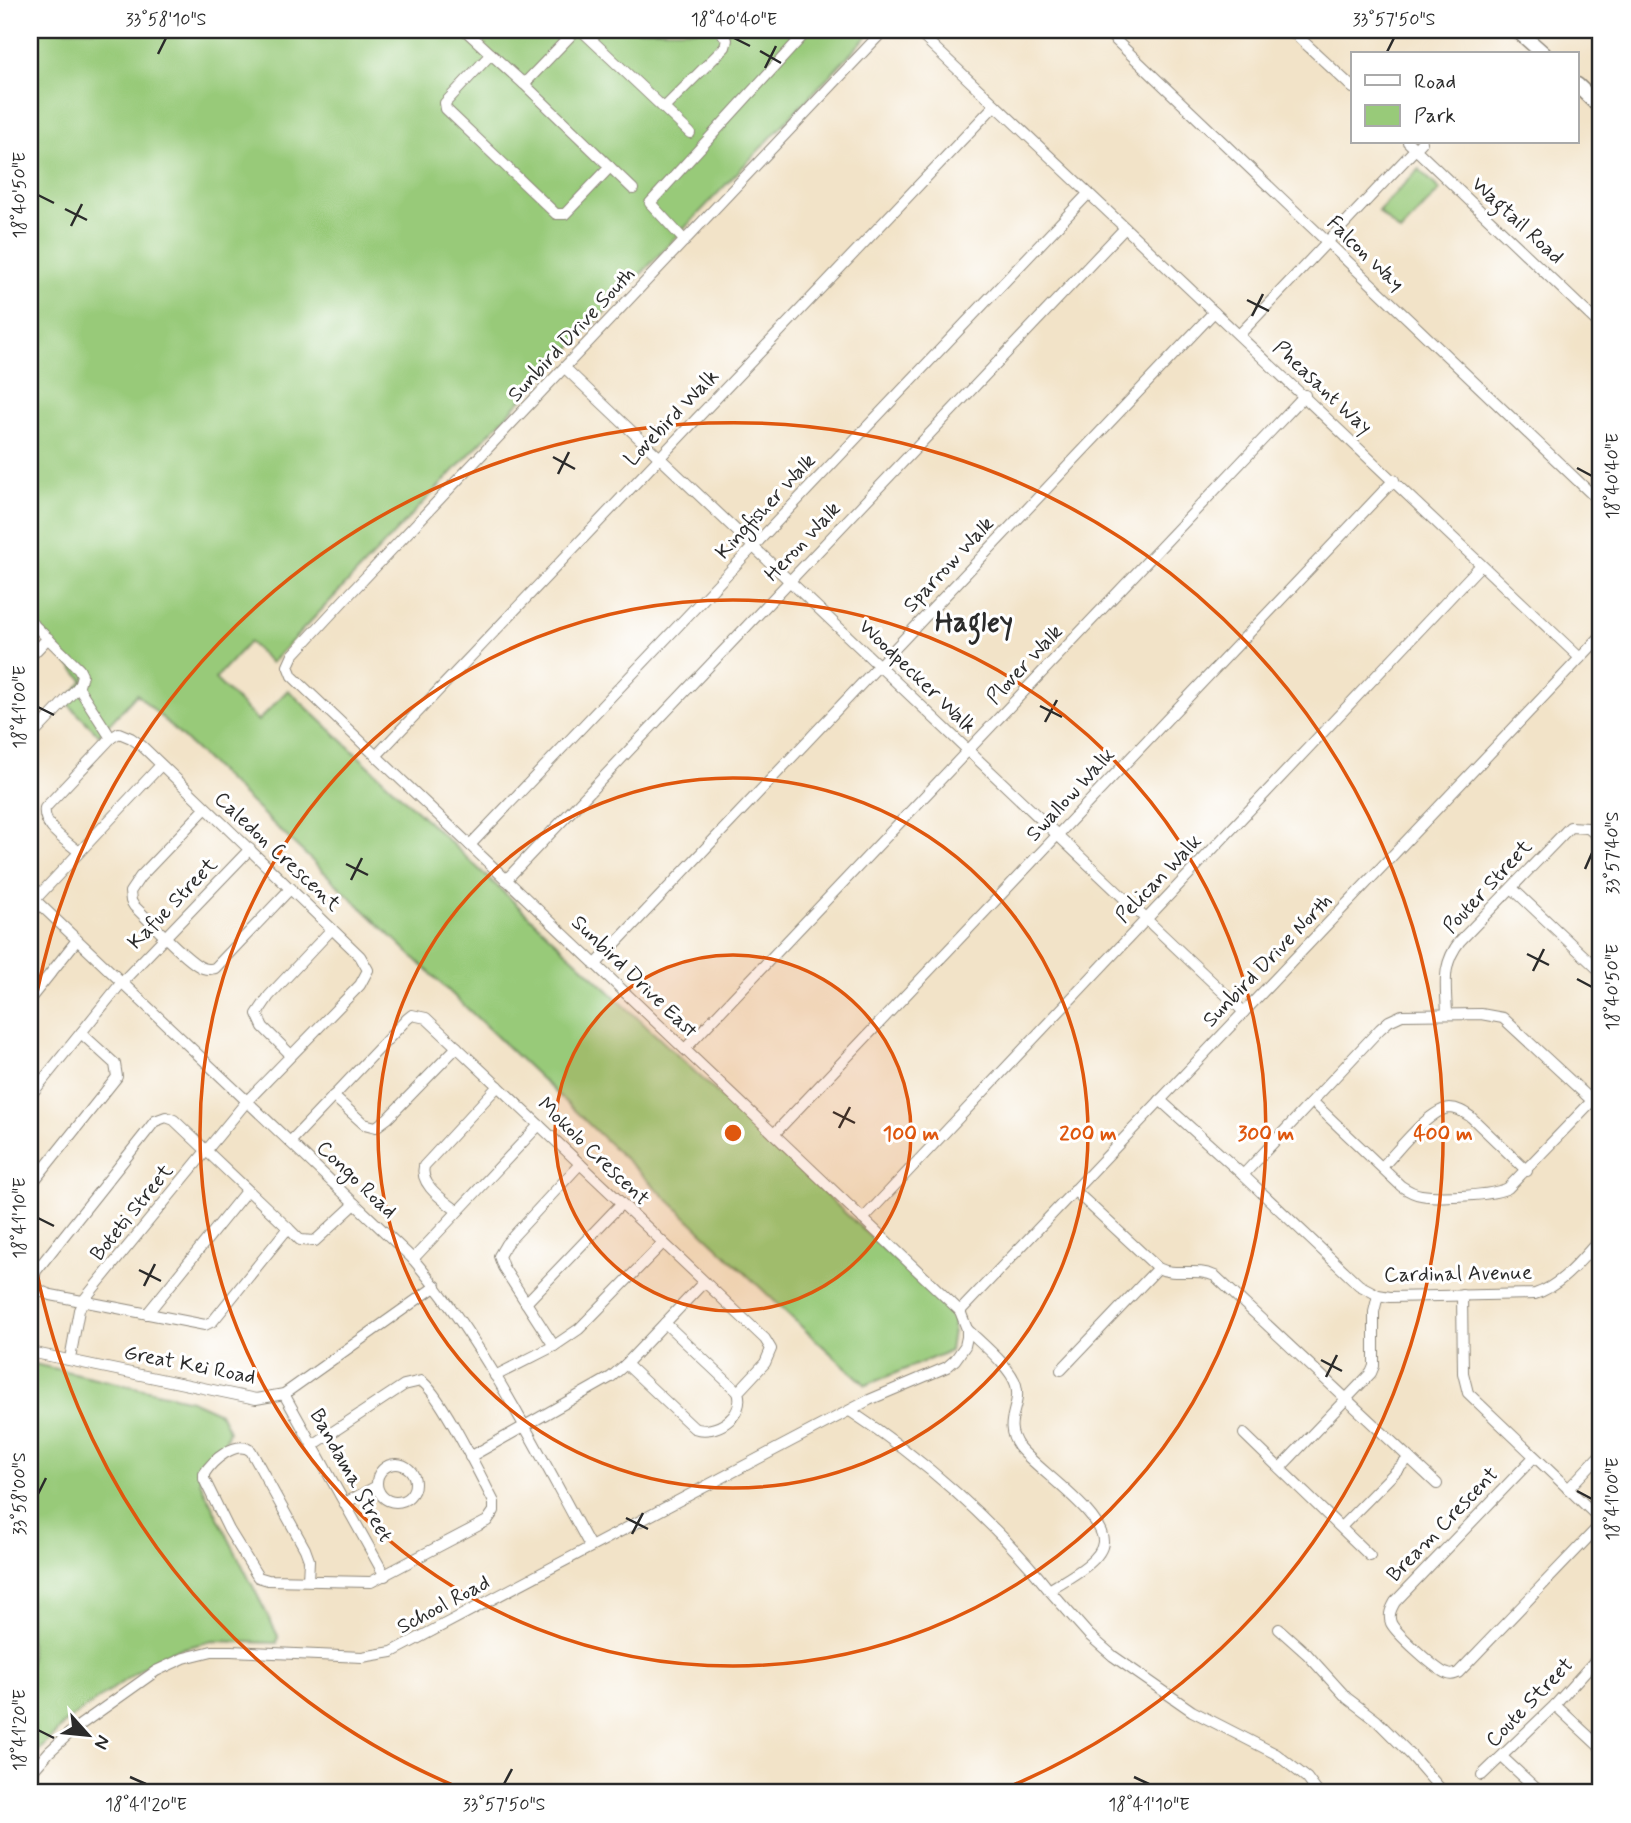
<svg xmlns="http://www.w3.org/2000/svg" width="1631" height="1823" viewBox="0 0 1631 1823" font-family="Mynerve,sans-serif">
<style>
.green{fill:#98ca79;stroke:#627a52;stroke-width:2}
.lines{fill:none;stroke-linecap:round;stroke-linejoin:round}
.street-casing{stroke:#8e877a;stroke-width:12}
.secondary-casing{stroke:#8e877a;stroke-width:17}
.street{stroke:#fff;stroke-width:10}
.secondary{stroke:#fff;stroke-width:14}
.ticks{fill:none;stroke:#2b2b2b;stroke-width:2.5}
.ring{fill:none;stroke:#df570e;stroke-width:3.5}
.labels{text-anchor:middle;stroke-width:6;stroke-linejoin:round;paint-order:stroke}
.street-label{font-size:21px;fill:#2b2b2b;stroke:#fff}
.district-label{font-size:28px;font-weight:bold;fill:#2b2b2b;stroke:#fff}
.centre{fill:#df570e;stroke:#fff;stroke-width:3.5}
.ring-label{font-size:21px;text-anchor:middle;font-weight:bold;fill:#df570e;stroke:#fff;stroke-width:6;stroke-linejoin:round;paint-order:stroke}
.neatline{fill:none;stroke:#2b2b2b;stroke-width:2.5}
.ticks-label{font-size:18px;text-anchor:middle;fill:#2b2b2b}
</style>
<rect width="100%" height="100%" fill="#fff"/>
<filter id="ink" filterUnits="userSpaceOnUse"><feTurbulence type="fractalNoise" baseFrequency=".0143" numOctaves="2"/><feDisplacementMap in="SourceGraphic" scale="14" xChannelSelector="R" yChannelSelector="G"/><feConvolveMatrix kernelMatrix="1 2 1 2 8 2 1 2 1" color-interpolation-filters="sRGB"/></filter>
<filter id="wash" filterUnits="userSpaceOnUse"><feTurbulence type="fractalNoise" baseFrequency=".00686" numOctaves="4" result="noise"/><feDisplacementMap in="SourceGraphic" scale="28" xChannelSelector="R" yChannelSelector="G"/><feGaussianBlur stdDeviation="1.57" result="paint"/><feColorMatrix in="noise" values="0 0 0 0 0 0 0 0 0 0 0 0 0 0 0 0 0 1.4 0 .05"/><feComposite in="paint" operator="in"/></filter>
<g filter="url(#wash)">
<rect width="100%" height="100%" fill="#f2e3c8"/>
<!-- green -->
<g class="green">
<path d="M30,30H873L271,663L249,642L215,679L258,721L288,690L955,1316L950,1351L866,1385L806,1331L137,694L99,735L66,702L83,680L30,620Z"/>
<path d="M1419,169L1440,190L1400,232L1378,211Z"/>
<path d="M30,1363L191,1400L220,1413L229,1431C227,1436 225,1444 222,1448C210,1463 200,1459 200,1482L278,1636L277,1643L212,1641L172,1651L148,1664L67,1721L30,1760Z"/>
</g>
</g>
<g filter="url(#ink)">
<g class="lines">
<!-- street casing -->
<g class="street-casing">
<g id="street">
<path d="M465,30L491,54"/>
<path d="M576,30L524,84L491,54L445,103L446,109L556,214H565L610,167"/>
<path d="M581,30L690,133"/>
<path d="M916,30L1580,658"/>
<path d="M1105,30L1601,503"/>
<path d="M1291,30L1353,88"/>
<path d="M524,84L633,189"/>
<path d="M664,108L725,47L727,40L720,30"/>
<path d="M1408,142L1601,326"/>
<path d="M685,241L650,203L808,30"/>
<path d="M1239,335L1422,142"/>
<path d="M565,368L1244,1012"/>
<path d="M30,621L79,669L82,675L79,686L30,738"/>
<path d="M30,657L48,638"/>
<path d="M78,687L111,738"/>
<path d="M376,756L995,105"/>
<path d="M205,809L140,877L130,892L131,901L134,906C148,919 188,963 203,968C209,970 210,969 215,968L291,888"/>
<path d="M470,845L1088,194"/>
<path d="M506,880L1125,228"/>
<path d="M1512,888L1601,972"/>
<path d="M30,895L413,1259C486,1345 536,1448 590,1546"/>
<path d="M30,905L161,765"/>
<path d="M595,965L1214,312"/>
<path d="M30,999L77,940"/>
<path d="M1447,1014C1446,985 1441,965 1460,941L1570,827L1588,828L1601,839"/>
<path d="M685,1049L1305,395"/>
<path d="M291,1055L263,1027L257,1014L269,996L332,929"/>
<path d="M30,1096L122,982L250,849"/>
<path d="M333,1096L364,1124L376,1127L388,1118L457,1047"/>
<path d="M1160,1100L1243,1175L1359,1285L1378,1295L1390,1297L1535,1294C1563,1285 1581,1259 1601,1238"/>
<path d="M1313,1102L1401,1186C1407,1190 1413,1194 1421,1195C1439,1198 1493,1196 1508,1188L1592,1101"/>
<path d="M166,1117L174,1120L288,1228L213,1321L205,1325L51,1295C38,1291 31,1285 36,1271L148,1130L155,1121Z"/>
<path d="M774,1134L1394,480"/>
<path d="M290,1142L407,1019L412,1015L426,1018L765,1339L771,1349L765,1363L738,1392C746,1416 715,1436 694,1428L626,1364"/>
<path d="M1382,1167C1397,1152 1429,1109 1450,1108C1458,1108 1465,1113 1471,1117L1527,1171"/>
<path d="M1243,1175L1380,1029L1389,1021L1402,1015L1481,1014L1503,1018L1601,1109"/>
<path d="M30,1186L117,1077L115,1064L81,1033"/>
<path d="M1074,1190L1158,1268C1175,1277 1197,1267 1215,1276L1437,1484"/>
<path d="M457,1211C444,1200 419,1185 424,1166L498,1086"/>
<path d="M863,1219L1481,565"/>
<path d="M288,1228L300,1240L315,1241L355,1204"/>
<path d="M413,1259L539,1125"/>
<path d="M1462,1295L1463,1373L1468,1393L1601,1520"/>
<path d="M526,1303L621,1204"/>
<path d="M960,1311L1601,636"/>
<path d="M147,1314L247,1190"/>
<path d="M665,1323L738,1392"/>
<path d="M554,1346L503,1267L499,1256L506,1244L580,1164"/>
<path d="M30,1352L256,1399L284,1394L436,1286"/>
<path d="M1601,1355C1593,1365 1593,1374 1601,1384"/>
<path d="M70,1359L79,1310L83,1301L247,1101L360,985L368,970L360,956L142,746L131,738L119,733L111,738L45,808C42,827 67,841 79,852"/>
<path d="M1061,1370L1158,1268"/>
<path d="M495,1376L554,1346L579,1329L663,1243"/>
<path d="M284,1394L385,1576"/>
<path d="M850,1411C922,1458 995,1522 1049,1590C1064,1580 1102,1562 1103,1542C1104,1513 1036,1469 1019,1447C1001,1422 1022,1408 1016,1385C1011,1367 981,1343 967,1329"/>
<path d="M1244,1434L1370,1556"/>
<path d="M470,1457L611,1377L626,1364L704,1282"/>
<path d="M1534,1457L1395,1602C1391,1609 1388,1615 1391,1623C1395,1632 1438,1672 1448,1674C1453,1676 1454,1674 1458,1673L1601,1524"/>
<circle cx="396" cy="1483" r="19"/>
<path d="M1280,1468L1371,1373L1374,1366V1312L1378,1295"/>
<path d="M1568,1489L1601,1454"/>
<path d="M345,1503L377,1486"/>
<path d="M1341,1527L1409,1458"/>
<path d="M308,1581L309,1560L305,1549L251,1451C236,1439 212,1461 204,1474V1479L229,1530L258,1577L268,1580L371,1582L487,1521L494,1511V1502C482,1479 439,1391 421,1381L404,1385L313,1445"/>
<path d="M1049,1590L1089,1635L1113,1656L1192,1711L1276,1754L1307,1778L1318,1793"/>
<path d="M1279,1629L1307,1654L1347,1698L1376,1720L1411,1755L1444,1793"/>
<path d="M1555,1705L1601,1748"/>
<path d="M1502,1757L1541,1793"/>
<path d="M30,1774L49,1752L73,1730L156,1671L184,1658L212,1651H231L362,1657L392,1652L869,1400L947,1367L955,1360L965,1346L967,1337V1329L960,1311L292,676L288,666L293,655L343,601L884,30"/>
<path d="M1482,1775L1555,1705L1601,1654"/>
</g>
</g>
<!-- secondary casing -->
<g class="secondary-casing">
<g id="secondary">
<path d="M1517,30L1544,54"/>
<path d="M1577,85L1601,108"/>
</g>
</g>
<!-- street -->
<use href="#street" class="street"/>
<!-- secondary -->
<use href="#secondary" class="secondary"/>
</g>
</g>
<!-- ticks -->
<path class="ticks" d="M734,38L750,46M760,51L781,63M158,54L166,38M1386,54L1394,38M765,68L776,46M38,195L54,203M65,209L87,220M71,226L82,204M1247,300L1269,311M1252,316L1263,294M553,457L575,469M1577,468L1592,476M558,474L569,452M1040,706L1062,717M38,707L54,715M1045,722L1057,700M346,864L368,875M1585,869L1592,853M351,880L362,858M1527,954L1549,965M1533,971L1544,949M1577,979L1592,987M833,1112L855,1123M839,1128L850,1107M38,1218L54,1226M139,1270L161,1281M144,1286L155,1264M1321,1360L1342,1371M1326,1377L1337,1355M1577,1491L1592,1499M38,1494L46,1478M626,1518L648,1529M632,1534L643,1513M38,1730L54,1738M130,1777L146,1784M1134,1777L1149,1784M504,1784L512,1769"/>
<!-- distance rings -->
<circle cx="733" cy="1133" r="178" fill="#df570e" fill-opacity=".12"/>
<g class="ring">
<circle cx="733" cy="1133" r="178"/>
<circle cx="733" cy="1133" r="355"/>
<circle cx="733" cy="1133" r="533"/>
<path d="M467 1791A710 710 0 0 1 30 1232M30 1034A710 710 0 1 1 999 1791"/>
</g>
<g class="labels">
<!-- street labels -->
<g class="street-label">
<text transform="translate(1518 220) rotate(43)" y="7">Wagtail Road</text>
<text transform="translate(1366 253) rotate(44)" y="7">Falcon Way</text>
<text transform="translate(571 334) rotate(-47)" y="7">Sunbird Drive South</text>
<text transform="translate(1323 387) rotate(43)" y="7">Pheasant Way</text>
<text transform="translate(671 417) rotate(-46)" y="7">Lovebird Walk</text>
<text transform="translate(765 506) rotate(-47)" y="7">Kingfisher Walk</text>
<text transform="translate(802 541) rotate(-47)" y="7">Heron Walk</text>
<text transform="translate(948 564) rotate(-47)" y="7">Sparrow Walk</text>
<text transform="translate(1024 664) rotate(-47)" y="7">Plover Walk</text>
<text transform="translate(918 676) rotate(44)" y="7">Woodpecker Walk</text>
<text transform="translate(1070 794) rotate(-47)" y="7">Swallow Walk</text>
<text transform="translate(278 851) rotate(43)" y="7">Caledon Crescent</text>
<text transform="translate(1158 878) rotate(-46)" y="7">Pelican Walk</text>
<text transform="translate(1487 886) rotate(-47)" y="7">Pouter Street</text>
<text transform="translate(172 903) rotate(-46)" y="7">Kafue Street</text>
<text transform="translate(1267 960) rotate(-46)" y="7">Sunbird Drive North</text>
<text transform="translate(635 976) rotate(44)" y="7">Sunbird Drive East</text>
<text transform="translate(594 1151) rotate(44)" y="7">Mokolo Crescent</text>
<text transform="translate(357 1179) rotate(44)" y="7">Congo Road</text>
<text transform="translate(131 1212) rotate(-51)" y="7">Boteti Street</text>
<text transform="translate(1458 1273) rotate(-1)" y="7">Cardinal Avenue</text>
<text transform="translate(190 1364) rotate(11)" y="7">Great Kei Road</text>
<text transform="translate(352 1475) rotate(61)" y="7">Bandama Street</text>
<text transform="translate(1442 1524) rotate(-46)" y="7">Bream Crescent</text>
<text transform="translate(443 1604) rotate(-28)" y="7">School Road</text>
<text transform="translate(1529 1702) rotate(-46)" y="7">Coute Street</text>
</g>
<!-- district labels -->
<g class="district-label">
<text x="974" y="631">Hagley</text>
</g>
</g>
<circle cx="733" cy="1133" r="10" class="centre"/>
<g class="ring-label">
<text x="911" y="1140">100 m</text>
<text x="1088" y="1140">200 m</text>
<text x="1266" y="1140">300 m</text>
<text x="1443" y="1140">400 m</text>
</g>
<!-- margin -->
<rect width="1631" height="1823" fill="none" stroke="#fff" stroke-width="77"/>
<!-- legend -->
<rect x="1351" y="52" width="228" height="91" fill="#ffffff" stroke="#aaaaaa" stroke-width="2"/>
<rect x="1365" y="75" width="35" height="10" fill="#ffffff" stroke="#aaaaaa" stroke-width="2"/>
<text x="1414" y="88" font-size="21" fill="#2b2b2b">Road</text>
<rect x="1365" y="105" width="35" height="21" fill="#98ca79" stroke="#aaaaaa" stroke-width="2"/>
<text x="1414" y="122" font-size="21" fill="#2b2b2b">Park</text>
<!-- north arrow -->
<g transform="translate(88 1735) rotate(117)" stroke="#ffffff" stroke-width="5" paint-order="stroke">
<path d="M0-5L12 26L0 18L-12 26Z" fill="#2b2b2b"/>
<text y="-10" font-size="19" font-weight="bold" text-anchor="middle" fill="#2b2b2b">N</text>
</g>
<rect x="38" y="38" width="1554" height="1746" class="neatline"/>
<g class="ticks-label">
<text x="166" y="25">33°58'10"S</text>
<text x="734" y="25">18°40'40"E</text>
<text x="1394" y="25">33°57'50"S</text>
<text transform="translate(19 195) rotate(-90)" y="6">18°40'50"E</text>
<text transform="translate(1612 476) rotate(-90)" y="6">18°40'40"E</text>
<text transform="translate(19 707) rotate(-90)" y="6">18°41'00"E</text>
<text transform="translate(1612 853) rotate(-90)" y="6">33°57'40"S</text>
<text transform="translate(1612 987) rotate(-90)" y="6">18°40'50"E</text>
<text transform="translate(19 1218) rotate(-90)" y="6">18°41'10"E</text>
<text transform="translate(19 1494) rotate(-90)" y="6">33°58'00"S</text>
<text transform="translate(1612 1499) rotate(-90)" y="6">18°41'00"E</text>
<text transform="translate(19 1730) rotate(-90)" y="6">18°41'20"E</text>
<text x="146" y="1810">18°41'20"E</text>
<text x="504" y="1810">33°57'50"S</text>
<text x="1149" y="1810">18°41'10"E</text>
</g>
</svg>
